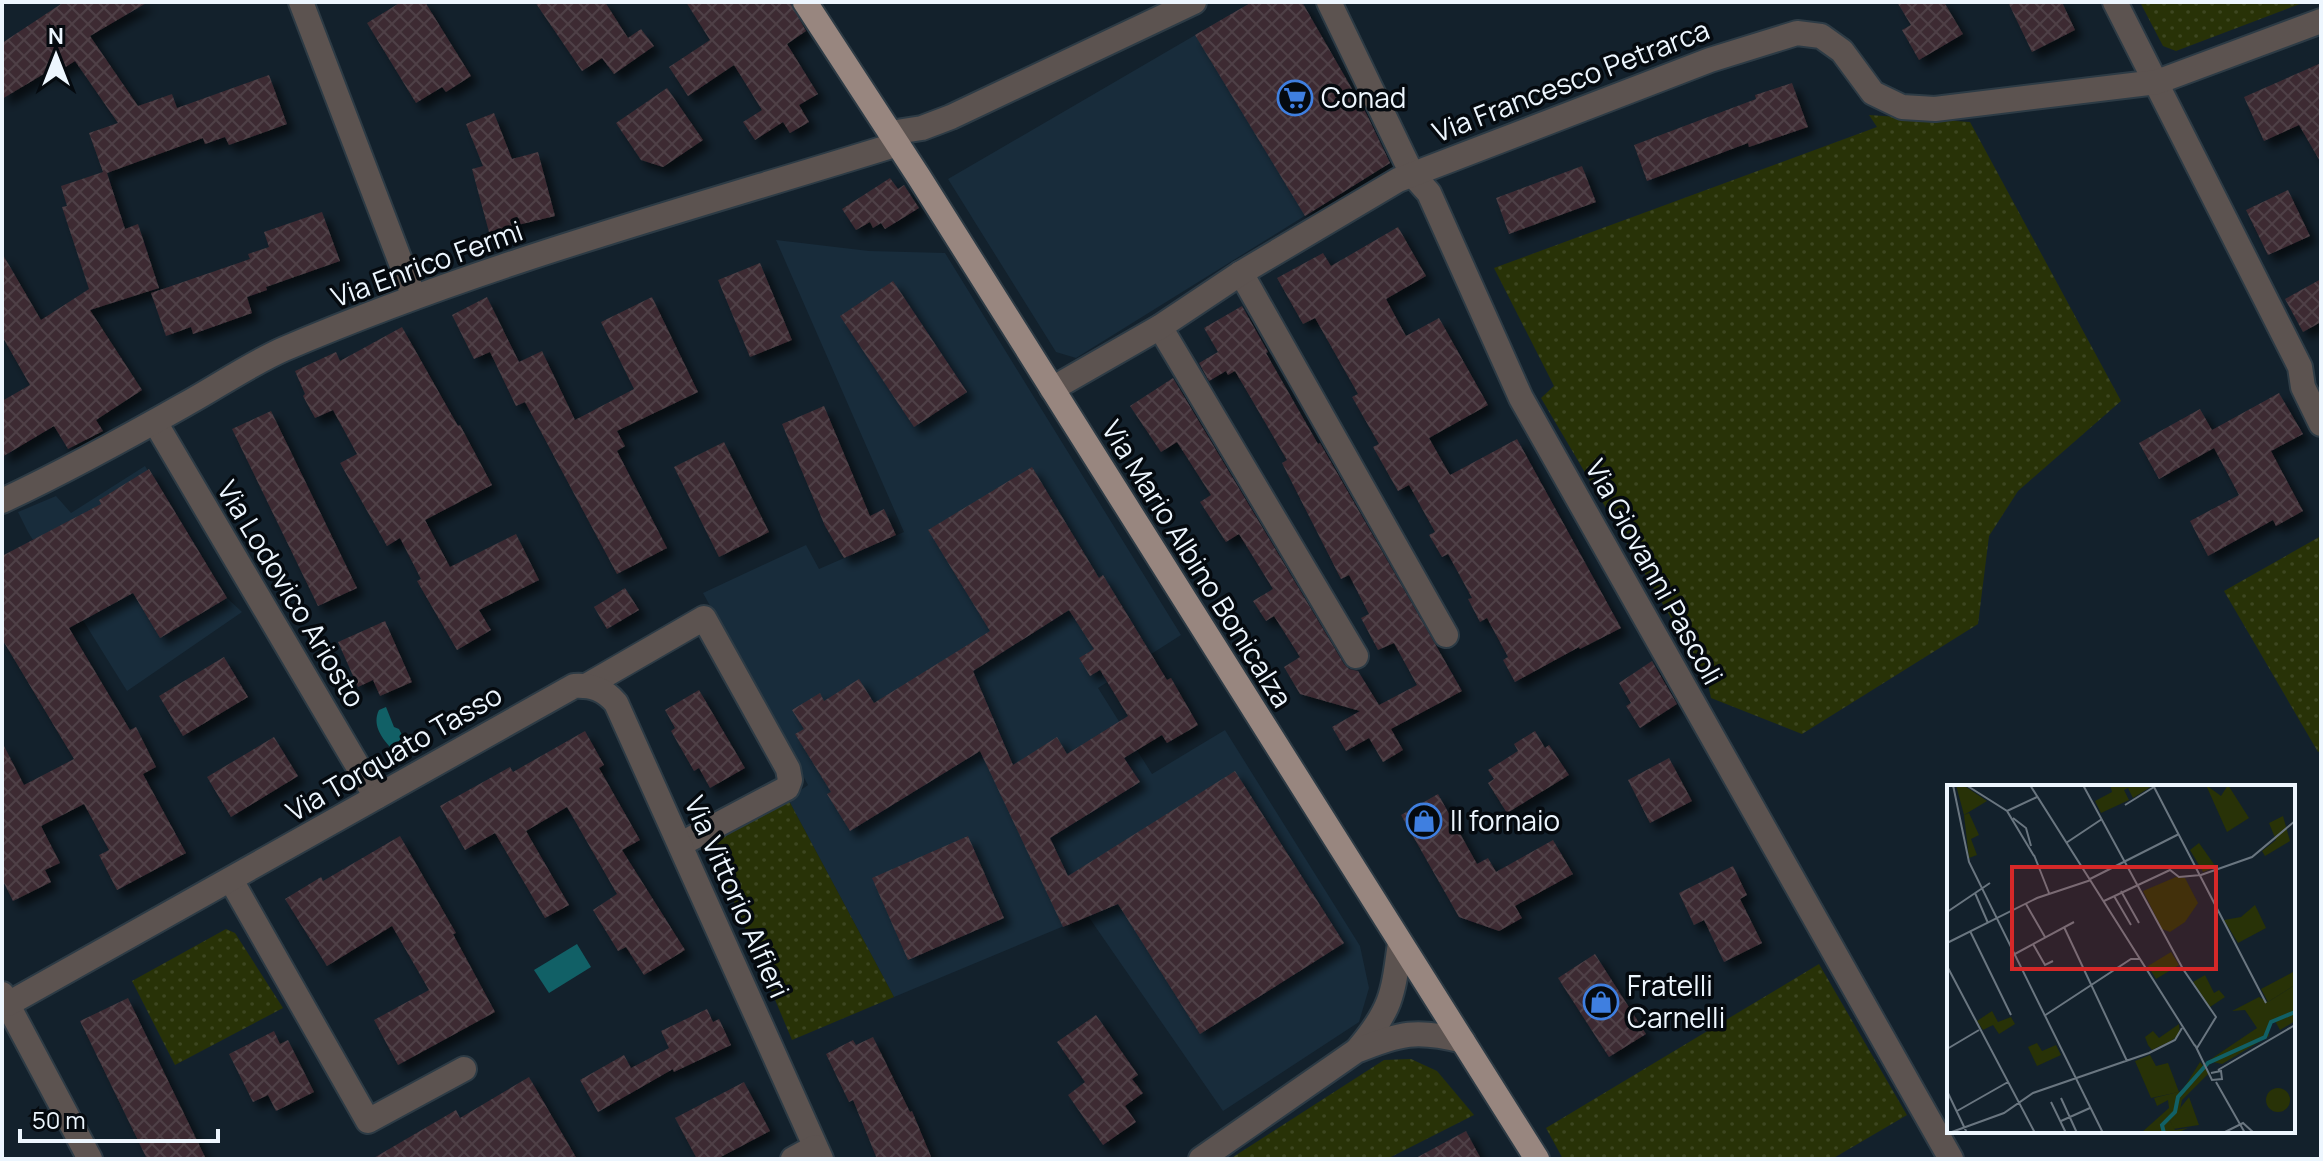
<svg xmlns="http://www.w3.org/2000/svg" width="2323" height="1161" viewBox="0 0 2323 1161" font-family="Manrope,sans-serif">
<style>
.built{fill:#182c3b}
.grass{fill:url(#grass-dots)}
.water{fill:#116066}
.building{fill:url(#building-cross-hatch);fill-rule:evenodd;filter:url(#shadow)}
.lines{fill:none;stroke-linecap:round;stroke-linejoin:round}
.minor-casing{stroke:#2d3b45;stroke-width:28}
.major-casing{stroke:#2d3b45;stroke-width:28}
.minor{stroke:#5c5350;stroke-width:24}
.major{stroke:#98867f;stroke-width:24}
.labels{text-anchor:middle;stroke-width:7;stroke-linejoin:round;paint-order:stroke}
.street-label{font-size:28px;fill:#edf6fe;stroke:#050a0f}
.poi-label{font-size:28px;fill:#edf6fe;stroke:#050a0f;text-anchor:start}
.inset-river{fill:none;stroke:#116066;stroke-width:4}
.inset-road{fill:none;stroke:#6a7680;stroke-width:2}
.view{fill:#d62828;fill-opacity:0.15;stroke:#d62828;stroke-width:4}
.inset-edge{fill:none;stroke:#edf6fe;stroke-width:4}
</style>
<defs>
<pattern id="grass-dots" width="8" height="8" patternUnits="userSpaceOnUse" patternTransform="scale(2)"><rect width="8" height="8" fill="#283207"/><path d="M2 2h.1M6 6h.1" fill="none" stroke="#3d4620" stroke-width="1.8" stroke-linecap="round"/></pattern>
<pattern id="building-cross-hatch" width="8" height="8" patternUnits="userSpaceOnUse" patternTransform="scale(2)"><rect width="8" height="8" fill="#3c2b32"/><path d="M0 0l8 8M0 8l8-8" fill="none" stroke="#4f4046"/></pattern>
<filter id="shadow"><feDropShadow dx="7" dy="7" stdDeviation="4" flood-color="#0009"/></filter>
</defs>
<rect width="100%" height="100%" fill="#13212c"/>
<!-- built -->
<g class="built">
<path d="M1252,2H1302L1393,161L1076,358L1056,352L948,179Z"/>
<path d="M776,240L869,251L945,253L1181,635L1098,688L1152,774L1225,730L1360,946L1369,988L1359,1022L1223,1111L1088,916L894,997L788,799L808,785L703,593L806,545L819,569L904,532Z"/>
<path d="M145,466L227,598L242,612L127,691L28,532L18,512L56,496L71,513Z"/>
</g>
<!-- grass -->
<g class="grass">
<path d="M2140,2H2305L2176,51L2163,46Z"/>
<path d="M1869,115L1970,122L2121,401L2018,491L1989,536L1978,624L1802,734L1711,698L1707,679L1541,398L1554,386L1494,268L1877,127Z"/>
<path d="M2321,536V750L2318,752L2224,591Z"/>
<path d="M788,799L894,997L792,1040L710,845Z"/>
<path d="M226,929L235,933L283,1008L175,1065L132,981Z"/>
<path d="M1819,964L1907,1115L1832,1159H1563L1546,1128Z"/>
<path d="M1411,1059L1437,1071L1474,1115L1387,1159H1230L1384,1060Z"/>
</g>
<!-- water -->
<g class="water">
<path d="M386,707L394,727L399,729L405,741L402,747H390C381,737 372,724 379,710Z"/>
<path d="M577,944L591,967L549,993L534,970Z"/>
</g>
<!-- building -->
<g class="building">
<path d="M64,2H148L90,36L138,106L172,94L177,108L269,75L287,124L229,145L225,137L205,144L203,138L107,173L125,229L138,224L159,288L90,310L142,390L96,420L103,431L68,449L54,426L2,457V401L30,385L2,336V253L41,320L89,289L62,207L67,206L61,186L103,172L89,133L118,123L75,61L50,77L47,72L2,99V43Z"/>
<path d="M401,2H425L471,76L446,92L442,87L416,103L367,23Z"/>
<path d="M535,2H605L628,38L641,29L654,46L614,74L602,58L582,71Z"/>
<path d="M686,2H790L806,31L787,44L818,94L799,105L809,122L790,133L783,122L755,140L743,122L762,110L734,65L688,96L669,67L710,40Z"/>
<path d="M1252,2H1302L1367,115L1390,163L1305,216L1195,35Z"/>
<path d="M1897,2H1944L1963,34L1919,60L1902,30L1911,25Z"/>
<path d="M2008,2H2062L2075,30L2032,52Z"/>
<path d="M2321,63V163L2299,125L2264,141L2244,97Z"/>
<path d="M1792,83L1808,127L1749,147L1748,143L1647,181L1634,145L1756,99L1755,95Z"/>
<path d="M667,88L703,140L663,167L641,160L616,123Z"/>
<path d="M494,113L512,159L538,152L555,216L489,232L472,169L483,166L466,124Z"/>
<path d="M1582,166L1596,202L1509,234L1496,198Z"/>
<path d="M890,178L898,189L904,185L919,208L885,229L881,223L873,228L870,222L856,230L842,209Z"/>
<path d="M2288,190L2310,236L2268,255L2246,210Z"/>
<path d="M322,212L340,261L266,287L267,290L247,297L252,313L193,334L191,327L166,336L151,293L250,259L248,254L269,247L264,232Z"/>
<path d="M1398,227L1426,276L1386,299L1406,336L1439,318L1488,405L1429,438L1450,475L1517,439L1621,628L1580,649L1579,647L1515,682L1503,660L1508,657L1487,618L1480,622L1468,599L1472,598L1448,554L1442,557L1429,535L1435,532L1409,485L1398,491L1373,447L1379,444L1352,397L1358,394L1315,318L1303,324L1277,278L1323,253L1331,266Z"/>
<path d="M760,263L792,340L750,357L718,280Z"/>
<path d="M2321,279V322L2303,332L2285,299Z"/>
<path d="M893,281L967,392L914,427L840,316Z"/>
<path d="M487,297L519,362L542,351L575,420L634,389L601,322L652,297L698,392L617,431L625,446L617,451L667,548L617,574L525,402L516,406L490,352L474,359L452,315Z"/>
<path d="M1242,306L1268,352L1266,353L1318,444L1320,443L1462,691L1391,729L1403,750L1383,762L1369,738L1346,751L1332,727L1360,711L1300,694L1284,667L1300,657L1274,616L1266,621L1253,601L1273,589L1239,534L1226,542L1200,502L1211,495L1177,442L1161,452L1130,406L1173,378L1344,664L1349,669L1358,671L1379,705L1417,685L1394,643L1378,650L1361,618L1369,614L1349,575L1341,579L1282,463L1287,460L1235,371L1228,375L1226,371L1209,381L1199,363L1218,352L1204,328Z"/>
<path d="M402,327L458,426L460,425L492,485L425,520L450,567L516,534L539,580L479,610L491,630L457,650L417,581L421,579L400,538L387,546L340,463L357,454L333,410L315,418L303,396L305,394L295,371L336,352L340,361Z"/>
<path d="M2279,393L2303,434L2271,451L2303,511L2276,526L2273,520L2208,556L2190,521L2239,495L2214,448L2159,479L2139,443L2200,409L2212,430Z"/>
<path d="M824,406L870,516L884,509L896,535L844,558L825,526L782,424Z"/>
<path d="M271,411L357,588L318,606L232,429Z"/>
<path d="M724,442L769,532L719,557L674,467Z"/>
<path d="M1032,467L1099,578L1103,575L1167,680L1171,678L1198,725L1167,743L1162,735L1124,758L1140,782L1050,838L1068,876L1235,771L1344,943L1200,1034L1118,904L1063,927L980,751L850,831L827,794L831,792L795,734L804,729L792,710L820,693L824,701L859,679L874,703L990,631L928,530ZM1069,610L1094,649L1079,658L1090,676L1100,670L1128,716L1067,754L1057,737L1013,765L973,671Z"/>
<path d="M149,469L227,598L160,638L133,593L69,628L130,730L136,727L156,767L143,774L186,853L117,890L99,855L109,850L84,804L41,826L60,863L45,870L51,882L13,901L2,879V742L24,785L74,759L2,639V556L101,504L99,500Z"/>
<path d="M625,588L639,610L607,629L594,607Z"/>
<path d="M385,621L412,682L380,696L373,680L358,687L338,642Z"/>
<path d="M224,657L248,697L183,736L159,696Z"/>
<path d="M1652,661L1677,704L1640,728L1626,706L1631,703L1619,683Z"/>
<path d="M699,690L745,768L710,788L699,768L694,771L671,731L675,728L665,710Z"/>
<path d="M585,731L604,765L599,768L640,840L622,850L685,950L644,975L626,947L618,951L593,910L617,894L567,807L526,831L569,905L545,918L495,833L465,850L440,806L510,767L513,772Z"/>
<path d="M1535,731L1545,748L1549,745L1569,775L1507,813L1488,783L1494,779L1488,770L1518,751L1514,744Z"/>
<path d="M274,737L298,776L231,817L207,777Z"/>
<path d="M1669,758L1692,801L1650,823L1628,780Z"/>
<path d="M1438,794L1477,864L1488,858L1496,872L1553,840L1573,874L1515,906L1522,918L1499,931L1459,917L1401,815Z"/>
<path d="M400,836L456,933L453,934L495,1012L398,1065L374,1020L429,990L392,926L327,966L285,899L321,877L323,881Z"/>
<path d="M968,836L1004,918L908,960L872,878Z"/>
<path d="M1733,866L1747,895L1740,899L1762,943L1724,962L1704,920L1694,925L1679,893Z"/>
<path d="M1595,954L1646,1034L1609,1057L1558,978Z"/>
<path d="M128,998L206,1159H147L80,1021Z"/>
<path d="M707,1009L713,1022L719,1019L731,1045L674,1072L673,1069L598,1112L580,1080L624,1055L631,1068L669,1048L661,1031Z"/>
<path d="M1096,1015L1138,1075L1132,1079L1143,1093L1125,1106L1136,1122L1103,1145L1068,1095L1085,1082L1057,1042Z"/>
<path d="M274,1031L280,1044L288,1040L314,1092L276,1111L268,1095L253,1102L229,1054Z"/>
<path d="M873,1037L910,1112L912,1111L932,1159H877L853,1100L849,1102L826,1054L853,1040L856,1045Z"/>
<path d="M529,1077L577,1159H372L456,1110L460,1118Z"/>
<path d="M744,1082L770,1131L717,1159H697L675,1118Z"/>
<path d="M1466,1131L1481,1159H1414Z"/>
</g>
<g class="lines">
<!-- minor casing -->
<g class="minor-casing">
<g id="minor">
<path d="M301,2L414,297"/>
<path d="M1329,2L1412,174L1429,193L1521,398L1951,1159"/>
<path d="M2115,2L2300,367L2303,387L2321,424"/>
<path d="M890,133L922,128L951,117L1194,2"/>
<path d="M1241,273L1446,635"/>
<path d="M1160,327L1356,656"/>
<path d="M1052,389L1160,327L1241,273L1398,180L1710,60L1797,33L1821,36L1842,51L1873,93L1902,107L1935,109L2157,82L2321,21"/>
<path d="M155,422L376,797"/>
<path d="M2,501C64,472 124,439 184,405C217,387 250,364 284,349C482,264 692,208 898,144"/>
<path d="M588,685L704,618L788,769L790,780L787,788L681,844"/>
<path d="M231,880L368,1121L464,1069"/>
<path d="M2,994L90,1159"/>
<path d="M8,1004L574,686C592,685 604,689 616,703L821,1159"/>
<path d="M1358,1049C1392,1009 1393,994 1400,943"/>
<path d="M793,1159L815,1147"/>
<path d="M1201,1159L1356,1051C1400,1033 1417,1029 1463,1041"/>
</g>
</g>
<!-- major casing -->
<g class="major-casing">
<path id="major" d="M805,2L919,177L1537,1159"/>
</g>
<!-- minor -->
<use href="#minor" class="minor"/>
<!-- major -->
<use href="#major" class="major"/>
</g>
<!-- icons -->
<defs>
<g id="supermarket-ring" transform="scale(1.8)"><circle r="9.5" fill="#050a0f" stroke="#3f7fe0" stroke-width="1.5"/><path d="M-6-5.5h2.5l.6 2H6L4.5 2H-2.5L-4.4-4H-6ZM-1.5 3.2a1.3 1.3 0 1 0 .1 0ZM3 3.2a1.3 1.3 0 1 0 .1 0Z" fill="#3f7fe0"/></g>
<g id="shop-ring" transform="scale(1.8)"><circle r="9.5" fill="#050a0f" stroke="#3f7fe0" stroke-width="1.5"/><path d="M-5-2.5h2.3a2.7 3.5 0 0 1 5.4 0H5L5.5 6h-11ZM-1.5-2.5h3a1.5 2.3 0 0 0-3 0Z" fill="#3f7fe0"/></g>
</defs>
<g fill-rule="evenodd">
<use href="#supermarket-ring" x="1295" y="98"/>
<use href="#shop-ring" x="1424" y="821"/>
<use href="#shop-ring" x="1601" y="1002"/>
</g>
<g class="labels">
<!-- street labels -->
<g class="street-label">
<text transform="translate(1571 81) rotate(-21)" y="10">Via Francesco Petrarca</text>
<text transform="translate(427 264) rotate(-20)" y="10">Via Enrico Fermi</text>
<text transform="translate(1197 564) rotate(58)" y="10">Via Mario Albino Bonicalza</text>
<text transform="translate(1654 572) rotate(61)" y="10">Via Giovanni Pascoli</text>
<text transform="translate(291 594) rotate(59)" y="10">Via Lodovico Ariosto</text>
<text transform="translate(394 753) rotate(-30)" y="10">Via Torquato Tasso</text>
<text transform="translate(737 897) rotate(66)" y="10">Via Vittorio Alfieri</text>
</g>
<!-- poi labels -->
<g class="poi-label">
<text x="1321" y="108">Conad</text>
<text x="1450" y="831">Il fornaio</text>
<text x="1627" y="996">Fratelli<tspan x="1627" dy="32">Carnelli</tspan></text>
</g>
</g>
<!-- overview -->
<g transform="translate(1947 785)">
<rect width="348" height="348" fill="#13212c"/>
<path d="M163,0L205,1L186,13L181,3L177,5L182,15L154,28L148,16L165,7ZM22,28L32,50L24,54L30,70L22,73L17,30ZM252,58L269,82L256,87L243,65ZM229,92L238,93L251,118L238,137L223,147L215,144L196,106ZM224,167L232,180L209,194L201,181ZM348,186V200L321,217L314,204ZM258,190L267,208L272,205L278,212L263,222L246,197ZM45,226L51,237L64,232L68,239L52,249L46,240L36,245L30,236ZM232,239L233,249L224,256L205,265L201,260L198,252L206,246L212,253ZM90,258L95,266L109,260L114,270L90,281L81,262ZM203,270L209,281L221,278L232,307L204,313L188,276ZM319 315a12 12 0 1 1 24 0a12 12 0 1 1-24 0ZM242,312L252,340L226,344L223,336Z" fill="#283207"/>
<path d="M9,0H16L40,16L17,30ZM259,0L274,11L281,0L302,33L280,47ZM336,31L343,56L318,71L315,66L329,55L322,38ZM308,120L319,143L291,158L277,135L294,132ZM348,200V236L333,245L328,236L321,241L322,251L275,279L261,276L310,243L298,225L285,226L312,212L321,217ZM253,277L262,288L235,315L232,329L223,336L228,345L241,343L230,348H194L222,323L221,315L210,321L207,313L235,306Z" fill="#283207"/>
<path class="inset-river" d="M217,348L215,340L228,327L231,312L261,278L318,252L324,237L348,227"/>
<path class="inset-road" d="M6,0L22,77L156,348M19,0L60,26L87,71M83,0L248,261M136,0L236,184L269,232L250,263M206,0L319,218M178,20L207,2M60,26L90,12M66,33L79,43L84,61M119,58L155,34M87,70L102,108M143,94L232,49M174,106L192,138M28,108L41,138M167,111L184,140M157,116L223,85L232,92L254,90L305,72L348,36M79,119L98,152M0,127L43,98M117,142L180,276M23,146L64,230M0,158L90,113L144,95M86,159L98,180L106,176M66,170L127,137M0,181L88,348M97,231L184,174H193M248,260L265,295L275,294L274,286L264,288M0,264L32,245M271,285L348,240M269,297L298,348M0,306L20,348M114,313L130,348M104,317L119,348M10,326L61,297M114,336L143,323M2,348L57,328L86,308L202,268L228,255L235,243M276,348L296,338L307,348"/>
<path class="view" d="M65,82H269V184H65Z"/>
<rect width="348" height="348" class="inset-edge"/>
</g>
<!-- border -->
<rect width="2323" height="1161" fill="none" stroke="#edf6fe" stroke-width="8"/>
<!-- north arrow -->
<g transform="translate(56 56)" stroke="#050a0f" stroke-width="6" paint-order="stroke">
<path d="M0-6L14 30L0 20L-14 30Z" fill="#edf6fe"/>
<text y="-12" font-size="22" font-weight="bold" text-anchor="middle" fill="#edf6fe">N</text>
</g>
<!-- scale -->
<path d="M20 1129v12h198v-12" fill="none" stroke="#edf6fe" stroke-width="4"/>
<text x="32" y="1129" font-size="24" fill="#edf6fe" stroke="#050a0f" stroke-width="6" paint-order="stroke">50 m</text>
</svg>
